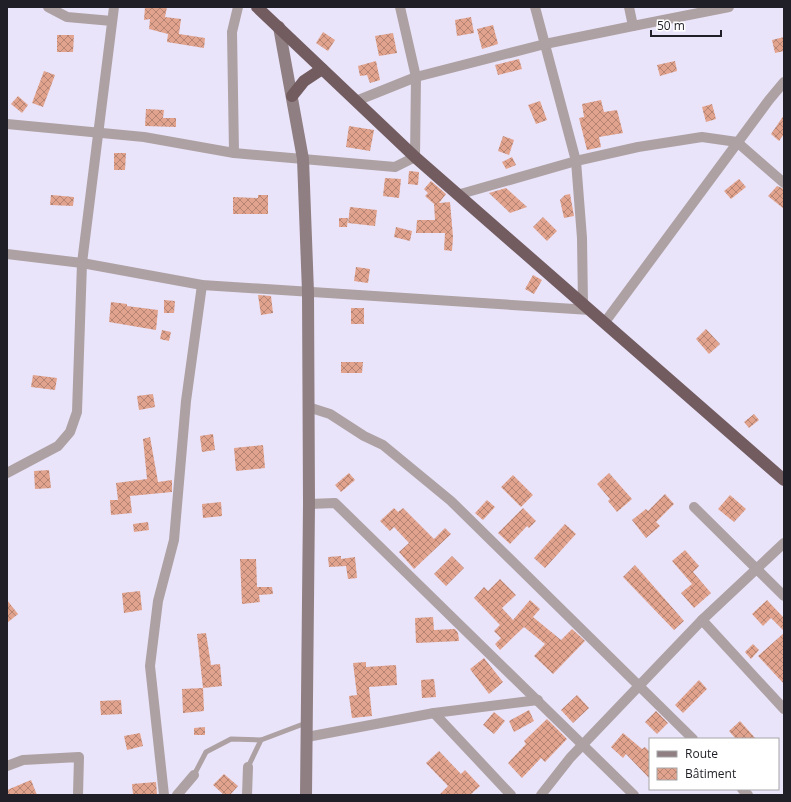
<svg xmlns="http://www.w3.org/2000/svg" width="791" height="802" viewBox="0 0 791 802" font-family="'Open Sans',sans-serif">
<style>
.building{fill:url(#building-cross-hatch)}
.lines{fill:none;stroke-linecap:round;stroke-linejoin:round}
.service{stroke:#ada1a3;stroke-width:5}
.minor{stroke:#ada1a3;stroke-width:10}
.secondary{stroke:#907f82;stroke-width:12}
.trunk{stroke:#725c60;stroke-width:12}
</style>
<defs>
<pattern id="building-cross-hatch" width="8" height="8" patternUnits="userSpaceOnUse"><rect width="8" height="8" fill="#e1a38d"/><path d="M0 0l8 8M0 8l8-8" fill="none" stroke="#b68473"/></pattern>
</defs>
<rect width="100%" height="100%" fill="#eae4fa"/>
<!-- building -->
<g class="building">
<path d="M145,7H167L165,17L181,19L179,34L205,38L204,48L167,42L168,34L149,29L150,19L144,20Z"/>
<path d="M471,17L474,33L457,36L455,20Z"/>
<path d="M493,25L498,44L482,49L477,29Z"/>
<path d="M323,32L335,40L328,51L316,43Z"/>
<path d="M393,33L397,53L379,56L375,36Z"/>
<path d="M57,35H74L73,52H57Z"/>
<path d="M784,37V51L775,53L772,40Z"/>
<path d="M519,59L522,69L498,75L495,65Z"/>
<path d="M376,61L380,80L370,83L367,75L360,76L358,66Z"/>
<path d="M675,61L677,71L660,76L657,65Z"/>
<path d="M44,71L55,75L43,107L32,103Z"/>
<path d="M18,96L28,105L22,113L11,104Z"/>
<path d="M601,100L604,112L617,110L623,133L599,137L601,147L587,150L579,118L584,117L582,104Z"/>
<path d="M540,101L547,120L536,124L528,105Z"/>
<path d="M712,104L716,119L706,122L702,107Z"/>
<path d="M146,109L164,110L163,118H176V127L145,126Z"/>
<path d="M784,115V134L779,141L771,134Z"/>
<path d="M349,126L374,130L370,151L346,147Z"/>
<path d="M503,136L514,140L509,155L498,151Z"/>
<path d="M114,153H126L125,170H114Z"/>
<path d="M512,157L516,165L506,169L502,162Z"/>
<path d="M409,171L419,172L418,185L408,184Z"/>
<path d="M385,178L401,179L399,198L383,196Z"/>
<path d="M739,179L746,187L731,199L724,191Z"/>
<path d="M431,181L446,194L439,203L450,202L453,237L452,251L444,250L445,233H416L417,220H435L434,204L425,196L428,193L424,189Z"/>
<path d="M777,186L784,189V209L768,196Z"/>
<path d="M506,188L527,207L510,213L489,193Z"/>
<path d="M570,194L574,216L564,218L560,200L565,195Z"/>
<path d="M51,195L74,197L73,206L50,205Z"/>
<path d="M258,195H268V214H233V197L258,198Z"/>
<path d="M350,207L377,210L375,226L348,223Z"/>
<path d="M543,217L557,231L547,241L533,227Z"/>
<path d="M339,218H348L347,227H339Z"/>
<path d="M396,227L412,231L410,241L394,237Z"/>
<path d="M356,267L370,269L368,283L354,281Z"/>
<path d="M533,275L542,280L534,294L525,289Z"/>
<path d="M258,295L271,296L273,313L261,315Z"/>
<path d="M164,300L175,301L174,313H164Z"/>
<path d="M111,302L127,304V306L158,310L156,330L109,322Z"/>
<rect x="351" y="308" width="13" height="16"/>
<path d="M706,329L720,344L709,354L696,339Z"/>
<path d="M162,330L171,332L169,341L160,339Z"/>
<path d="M341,362H363L362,373H341Z"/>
<path d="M33,375L57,378L55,390L31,387Z"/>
<path d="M153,394L155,407L139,410L137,396Z"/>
<path d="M754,414L759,420L749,428L744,422Z"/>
<path d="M213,434L215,450L202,452L200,436Z"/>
<path d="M150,437L158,482L172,480V492L130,496L132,513L111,515L110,500H118L116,483L147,479L143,439Z"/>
<path d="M263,445L265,468L236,471L234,448Z"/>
<path d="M49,470L51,488L35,489L34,471Z"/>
<path d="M349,473L355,480L341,492L335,485Z"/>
<path d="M609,473L632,499L617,512L608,501L610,499L597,484Z"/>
<path d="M513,475L533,495L521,507L501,487Z"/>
<path d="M665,494L674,504L656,522L660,526L646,538L632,520L646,509L648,511Z"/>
<path d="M730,495L746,509L734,522L718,509Z"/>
<path d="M487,500L495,507L483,520L475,513Z"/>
<path d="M221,502L222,516L203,518L202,504Z"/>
<path d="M394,508L398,512L403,508L434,539L445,528L451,534L414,569L399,552L409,543L394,527L390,531L380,521Z"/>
<path d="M523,508L536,521L529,528L527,526L510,544L498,533Z"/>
<path d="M148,522L149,530L134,532L133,524Z"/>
<path d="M565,524L576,534L545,568L534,558Z"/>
<path d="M685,550L699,566L693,572L711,593L694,608L681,593L692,584L672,561Z"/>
<path d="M341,556V559L355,557L357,578L348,579L346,566L329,567L328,557Z"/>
<path d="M452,556L464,568L446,586L434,574Z"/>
<path d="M240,559H256L257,587H272L273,594L259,595L260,602L242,604Z"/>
<path d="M635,565L684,621L674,630L623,577Z"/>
<path d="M500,579L516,595L502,608L513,620L530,600L540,609L533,617L561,640L572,629L585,641L553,674L534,656L545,644L524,627L500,650L495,644L501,638L494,631L500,625L474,598L484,587L488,591Z"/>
<path d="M140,591L142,610L124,613L122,593Z"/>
<path d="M7,600L18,614L7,623Z"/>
<path d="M767,600L784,618V631L771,618L763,626L752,614Z"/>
<path d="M433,617L434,630L455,629L458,633L459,641L416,643L415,618Z"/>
<path d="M206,633L211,665L220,664L222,686L203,688L197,634Z"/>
<path d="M784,633V684L758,656Z"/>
<path d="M753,644L759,650L751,659L745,652Z"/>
<path d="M484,658L503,682L489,694L470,669Z"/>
<path d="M366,662V667L396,665L397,685L369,687L372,716L352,718L349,696L357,695L353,663Z"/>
<path d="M434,679L436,697L422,698L421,680Z"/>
<path d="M699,680L707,689L683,713L675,705Z"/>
<path d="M203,688L204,711L183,713L182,689Z"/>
<path d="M577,695L589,708L573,723L561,710Z"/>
<path d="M121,700L122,714L101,715L100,701Z"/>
<path d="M529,710L534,721L514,732L509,721Z"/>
<path d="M656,711L668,723L657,734L645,722Z"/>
<path d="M494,712L505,721L494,734L483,725Z"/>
<path d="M547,719L567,739L545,762L541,758L522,778L508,763L526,744L524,741Z"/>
<path d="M740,721L756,739H736L729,731Z"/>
<path d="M205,727V735H194V728Z"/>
<path d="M140,733L143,746L127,750L124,736Z"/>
<path d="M623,733L642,749L645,747L650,752V779L626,754L623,758L611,747Z"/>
<path d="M439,751L461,774L465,770L480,786L470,795H439L448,786L426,763Z"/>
<path d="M224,774L238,786L230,795H224L213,785Z"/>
<path d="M31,780L37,795H7V790Z"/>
<path d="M156,782L157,795H133L132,784Z"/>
</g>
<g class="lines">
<!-- service -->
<g class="service">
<path d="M248,767L261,740L306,723"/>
<path d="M194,775L206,752L231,739L261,740"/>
</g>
<!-- minor -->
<g class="minor">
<path d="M48,7L67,17L112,21"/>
<path d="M535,7L576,161L582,238L583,304"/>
<path d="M633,26L729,7"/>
<path d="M356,101L416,77L545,44L633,26L629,7"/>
<path d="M7,124L144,137L234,153L395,167L415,157L416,77L400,7"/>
<path d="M234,153L232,32L238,7"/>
<path d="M457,195L576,161L638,147L702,137L737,142L784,183"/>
<path d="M7,254L82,263L202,285L590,310"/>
<path d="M605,322L769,100L784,82"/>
<path d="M308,407L330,414L364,436L383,445L451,501L693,739"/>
<path d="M7,473L58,446L70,432L77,412L82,263L114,7"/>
<path d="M309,504L335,503L634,795"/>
<path d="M694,507L784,596"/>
<path d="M702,620L784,709"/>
<path d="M434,713L511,795"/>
<path d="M307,737L434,713L538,700"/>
<path d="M7,766L23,760L79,757L78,795"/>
<path d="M742,789L748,795"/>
<path d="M164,795L150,666L158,601L174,540L186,401L202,285"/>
<path d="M177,795L194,775"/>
<path d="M247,795L248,767"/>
<path d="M541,795L570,758L702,620L784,543"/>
</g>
<!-- secondary -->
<path class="secondary" d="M279,27L303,159L308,292L309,504L306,795"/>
<!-- trunk -->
<g class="trunk">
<path d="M257,7L415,157L784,480"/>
<path d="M292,96L304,81L322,69"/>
</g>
</g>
<!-- border -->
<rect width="791" height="802" fill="none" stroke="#201e26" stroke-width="16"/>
<!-- legend -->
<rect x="649" y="738" width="130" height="52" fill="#ffffff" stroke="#a6a5a8"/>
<rect x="657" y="751" width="20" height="6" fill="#907f82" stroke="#a6a5a8"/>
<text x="685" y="758" font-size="12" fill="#201e26">Route</text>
<rect x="657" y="768" width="20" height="12" fill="url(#building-cross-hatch)" stroke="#a6a5a8"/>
<text x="685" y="778" font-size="12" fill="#201e26">Bâtiment</text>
<!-- scale -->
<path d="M651 30v6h70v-6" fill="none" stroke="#201e26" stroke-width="2"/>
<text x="657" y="30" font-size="12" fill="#201e26" stroke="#ffffff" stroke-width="3" paint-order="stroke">50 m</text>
</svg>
